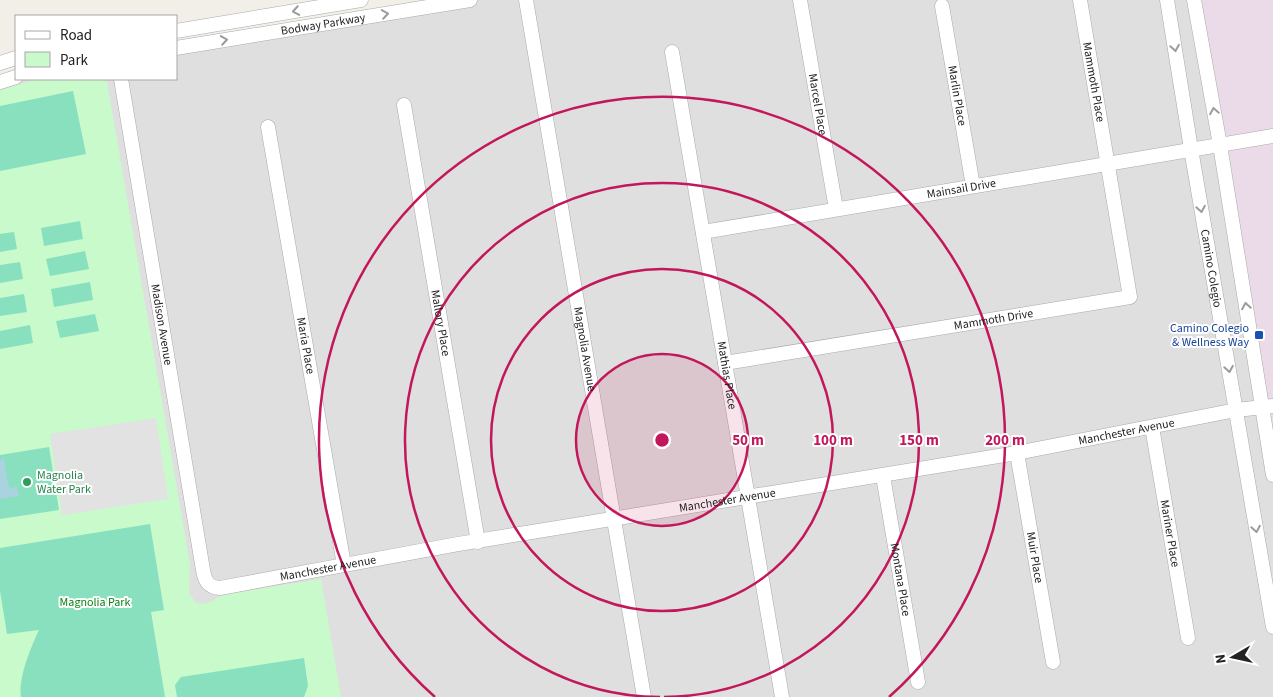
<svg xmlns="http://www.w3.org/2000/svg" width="1273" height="697" viewBox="0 0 1273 697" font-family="'Source Sans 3',sans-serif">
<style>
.residential{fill:#e0dfdf}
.industrial{fill:#ebdbe8}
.park{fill:#c8facc}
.pitch{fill:#88e0be}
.parking{fill:#e2e2e2}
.water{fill:#aad3df}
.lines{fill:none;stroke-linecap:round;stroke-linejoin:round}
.minor-casing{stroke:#a9a9a9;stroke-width:15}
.minor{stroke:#fff;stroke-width:14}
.oneway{stroke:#9c9c9c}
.ring{fill:none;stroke:#c2185b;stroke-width:2.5}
.transit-dot{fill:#1a4fb4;stroke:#fff;stroke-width:2}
.leisure-dot{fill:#2e9e5b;stroke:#fff;stroke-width:2}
.labels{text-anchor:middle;stroke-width:4;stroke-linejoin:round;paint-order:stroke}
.street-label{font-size:12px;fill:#222;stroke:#fff}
.transit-label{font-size:12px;fill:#164399;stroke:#fff;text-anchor:end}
.leisure-label{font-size:12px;fill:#27864d;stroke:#fff;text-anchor:start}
.park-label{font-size:12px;fill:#0c8416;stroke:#fff}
.centre{fill:#c2185b;stroke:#fff;stroke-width:2.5}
.ring-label{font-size:15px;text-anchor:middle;font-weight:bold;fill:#c2185b;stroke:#fff;stroke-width:4;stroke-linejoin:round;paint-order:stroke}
</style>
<rect width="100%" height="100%" fill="#f2efe9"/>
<!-- residential -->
<path class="residential" d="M472,0H1206L1273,438V697H0V82L16,79H176V48Z"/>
<!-- industrial -->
<path class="industrial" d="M1194,0H1273V475Z"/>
<!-- park -->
<path class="park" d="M36,79H103L107,82L190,564L189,593L195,602C207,606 211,602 221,595L321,579L341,697H0V90Z"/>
<!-- pitch -->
<g class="pitch">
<path d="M73,91L86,154L0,171V106Z"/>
<path d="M80,221L83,239L44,246L41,228Z"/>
<path d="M14,232L17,249L0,252V234Z"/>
<path d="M85,251L89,269L50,276L46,259Z"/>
<path d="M20,262L23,279L0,283V265Z"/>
<path d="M90,282L93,300L54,307L51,289Z"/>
<path d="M24,294L27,312L0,316V298Z"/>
<path d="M95,314L99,331L60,338L56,321Z"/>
<path d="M30,325L33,343L0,349V331Z"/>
<path d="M49,447L59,510L0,519V455Z"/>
<path d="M150,524L164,610L151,612L165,697H21C18,678 31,647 39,630L7,634L0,591V548Z"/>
<path d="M304,658L308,686L304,697H177L175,685L181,677Z"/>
</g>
<!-- parking -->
<path class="parking" d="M156,418L168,499L62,515L50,434Z"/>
<!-- water -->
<path class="water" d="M4,459L9,488L17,487L19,496L0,499V460Z"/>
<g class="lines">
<!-- minor casing -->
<g class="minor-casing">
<g id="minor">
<path id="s1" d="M526,0L644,697"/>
<path id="s2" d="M800,0L836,209"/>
<path id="s3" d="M1167,0L1191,149L1273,627"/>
<path d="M1194,0L1220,145L1273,475"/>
<path id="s4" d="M942,6L973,186"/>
<path d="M176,31L361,0"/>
<path id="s5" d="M176,48L470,0"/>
<path id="s6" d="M672,52L782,697"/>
<path d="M0,63L16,58"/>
<path id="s7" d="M121,79L203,570C205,581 208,587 220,588L458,544L1017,453L1236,410L1273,406"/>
<path d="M0,82L16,77"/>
<path id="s8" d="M404,105L478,542"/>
<path id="s9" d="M268,127L344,565"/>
<path id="s10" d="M703,232L1273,136"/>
<path id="s11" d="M725,363L1130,297L1080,0"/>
<path id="s12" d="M1152,427L1188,638"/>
<path id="s13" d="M1017,453L1053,662"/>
<path id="s14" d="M883,476L918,682"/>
</g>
</g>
<!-- minor -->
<use href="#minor" class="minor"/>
</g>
<!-- one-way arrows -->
<defs><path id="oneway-chevron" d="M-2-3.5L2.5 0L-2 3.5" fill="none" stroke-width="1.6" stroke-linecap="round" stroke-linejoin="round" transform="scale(1.25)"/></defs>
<g class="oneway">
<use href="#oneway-chevron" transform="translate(296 11) rotate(170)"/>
<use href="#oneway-chevron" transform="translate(385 14) rotate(-9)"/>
<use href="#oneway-chevron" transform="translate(224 40) rotate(-9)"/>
<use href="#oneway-chevron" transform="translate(1175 48) rotate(81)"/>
<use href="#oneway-chevron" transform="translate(1214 111) rotate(-100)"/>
<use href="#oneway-chevron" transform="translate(1201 209) rotate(80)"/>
<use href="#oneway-chevron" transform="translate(1246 306) rotate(-99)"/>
<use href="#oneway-chevron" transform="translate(1229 369) rotate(80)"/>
<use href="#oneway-chevron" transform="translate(1256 529) rotate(80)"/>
</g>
<!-- distance rings -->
<circle cx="662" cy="440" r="86" fill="#c2185b" fill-opacity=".12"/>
<g class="ring">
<circle cx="662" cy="440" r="86"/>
<circle cx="662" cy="440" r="171"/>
<path d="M660 697A257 257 0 1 1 664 697"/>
<path d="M435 697A343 343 0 1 1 889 697"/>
</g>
<!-- markers -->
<rect class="transit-dot" x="1254" y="330" width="10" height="10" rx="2.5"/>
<circle class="leisure-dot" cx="27" cy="482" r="5"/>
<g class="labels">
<!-- street labels -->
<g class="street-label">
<text dy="4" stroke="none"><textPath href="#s5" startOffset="149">Bodway Parkway</textPath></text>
<text transform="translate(1094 82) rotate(80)" y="4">Mammoth Place</text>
<text dy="4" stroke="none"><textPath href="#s4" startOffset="91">Marlin Place</textPath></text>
<text dy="4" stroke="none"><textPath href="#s2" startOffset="106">Marcel Place</textPath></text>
<text dy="4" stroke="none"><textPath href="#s10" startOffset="262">Mainsail Drive</textPath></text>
<text dy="4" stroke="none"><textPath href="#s3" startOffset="272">Camino Colegio</textPath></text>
<text dy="4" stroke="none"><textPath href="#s11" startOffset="272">Mammoth Drive</textPath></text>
<text dy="4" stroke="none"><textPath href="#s8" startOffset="221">Mallory Place</textPath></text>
<text dy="4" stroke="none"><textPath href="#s7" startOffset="249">Madison Avenue</textPath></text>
<text dy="4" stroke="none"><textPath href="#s9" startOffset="222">Maria Place</textPath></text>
<text dy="4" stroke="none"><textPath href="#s1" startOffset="354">Magnolia Avenue</textPath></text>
<text dy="4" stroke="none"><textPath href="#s6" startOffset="328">Mathias Place</textPath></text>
<text dy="4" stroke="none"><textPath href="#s7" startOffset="1445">Manchester Avenue</textPath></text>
<text dy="4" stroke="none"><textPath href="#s7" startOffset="1040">Manchester Avenue</textPath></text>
<text dy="4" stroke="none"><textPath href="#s12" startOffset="108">Mariner Place</textPath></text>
<text dy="4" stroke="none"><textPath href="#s13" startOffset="106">Muir Place</textPath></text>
<text dy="4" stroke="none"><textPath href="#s7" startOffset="635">Manchester Avenue</textPath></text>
<text dy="4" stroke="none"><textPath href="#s14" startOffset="105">Montana Place</textPath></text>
</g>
<!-- transit labels -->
<g class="transit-label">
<text x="1249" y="332">Camino Colegio<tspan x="1249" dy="14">&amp; Wellness Way</tspan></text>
</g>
<!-- leisure labels -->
<g class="leisure-label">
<text x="37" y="479">Magnolia<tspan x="37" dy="14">Water Park</tspan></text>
</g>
<!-- park labels -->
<g class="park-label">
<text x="95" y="606">Magnolia Park</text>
</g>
</g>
<circle cx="662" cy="440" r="8" class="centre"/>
<g class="ring-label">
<text x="748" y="445">50 m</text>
<text x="833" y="445">100 m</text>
<text x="919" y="445">150 m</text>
<text x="1005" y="445">200 m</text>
</g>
<!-- legend -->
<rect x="15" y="15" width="162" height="65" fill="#ffffff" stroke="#a7a7a7"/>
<rect x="25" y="31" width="25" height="8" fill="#ffffff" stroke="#a7a7a7"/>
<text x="60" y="40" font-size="15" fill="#222222">Road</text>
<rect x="25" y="52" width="25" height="15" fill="#c8facc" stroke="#a7a7a7"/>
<text x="60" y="65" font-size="15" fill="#222222">Park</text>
<!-- north arrow -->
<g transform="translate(1233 657) rotate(261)" stroke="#ffffff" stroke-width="4" paint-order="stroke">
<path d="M0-4L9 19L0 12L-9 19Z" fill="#222222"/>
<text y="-8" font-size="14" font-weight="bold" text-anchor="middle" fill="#222222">N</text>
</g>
</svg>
